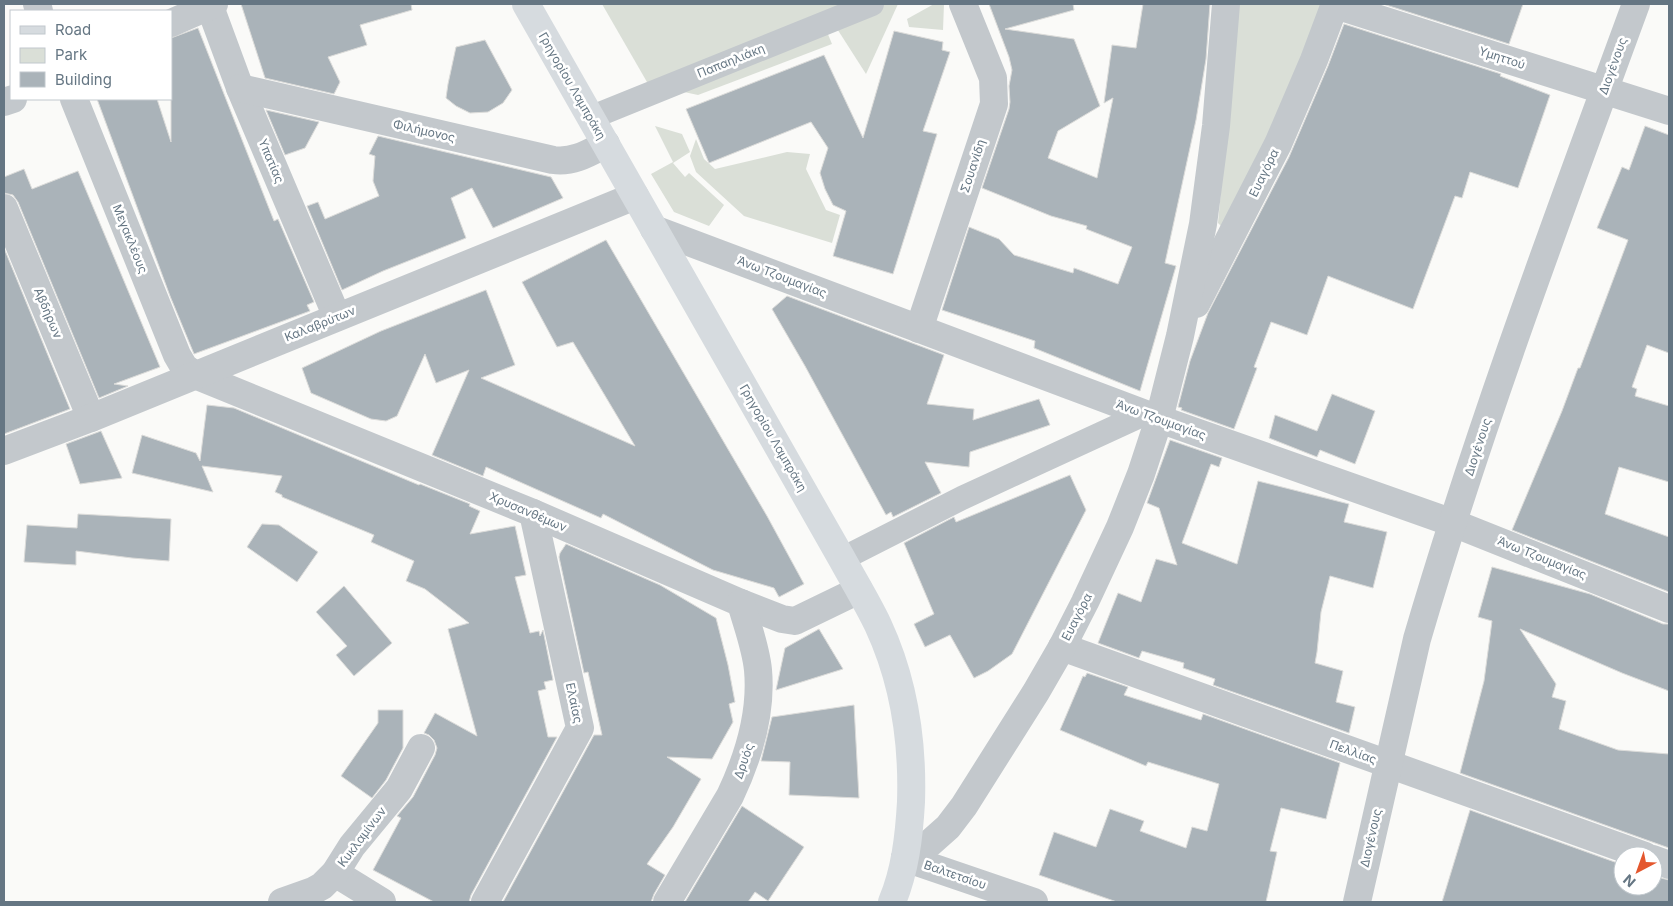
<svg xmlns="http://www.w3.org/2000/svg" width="1673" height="906" viewBox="0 0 1673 906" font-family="Inter,sans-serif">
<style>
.green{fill:#dadfd7}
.building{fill:#aab3b9;stroke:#dcdcda}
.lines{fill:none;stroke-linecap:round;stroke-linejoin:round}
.pedestrian{stroke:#c3c8cc;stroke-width:24}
.minor{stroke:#c3c8cc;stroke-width:28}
.tertiary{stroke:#c3c8cc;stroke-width:28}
.secondary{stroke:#d6dbdf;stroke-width:28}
.labels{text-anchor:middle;stroke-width:5;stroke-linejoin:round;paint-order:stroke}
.street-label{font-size:12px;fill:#657683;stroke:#fff}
</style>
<rect width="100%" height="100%" fill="#fafaf8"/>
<!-- green -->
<g class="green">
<path d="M602,4H861L651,89Z"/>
<path d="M882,4H898L866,74L834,24Z"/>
<path d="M934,4H944L943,30L909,27L907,19Z"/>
<path d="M1238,4H1327L1296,90L1223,228L1218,223Z"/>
<path d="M825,27L832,44L698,95L670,89Z"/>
<path d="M655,126L682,134L690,152L673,163L685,177L689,173L724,205L709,226L674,212L651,174L673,162Z"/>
<path d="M696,139L704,159L715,169L787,152L810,154L806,169L826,210L840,215L832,243L744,216L696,172L690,156Z"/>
</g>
<!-- building -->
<g class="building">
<path d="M241,4H411L412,10L360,25L367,45L328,57L340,82L334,94L265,78Z"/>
<path d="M989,4H1073L1074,10L1005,29L1074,39L1100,106L1058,131L1048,158L1097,178L1113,98L1104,103L1112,45L1136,48L1143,4H1210L1206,59L1196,120L1165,263L1176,266L1140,391L1034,348L1035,341L942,310L969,227L999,239L1014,255L1073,273L1074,268L1118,284L1132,247L1086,229L1087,226L1051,216L982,188L1009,109L1010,102L1009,86L1012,70L1009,57Z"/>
<path d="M1383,4H1523L1509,44Z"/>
<path d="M1344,24L1501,74L1500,76L1550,95L1518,188L1470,172L1462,198L1455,196L1413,309L1328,276L1307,335L1271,322L1254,367L1257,368L1234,429L1181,410L1182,408L1178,407L1190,361L1208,313L1289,157L1328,66Z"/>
<path d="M198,28L274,221L278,219L314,302L307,305L310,311L194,354L170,296L97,99H157L171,142V38Z"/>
<path d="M894,31L943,42L942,50L950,52L923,131L937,134L893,274L833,256L846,211L833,205L825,189L820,173L828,148L811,122L709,163L686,109L824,55L863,138Z"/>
<path d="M485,40L512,90L503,103L488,112L470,113L456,106L446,98L448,84L456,47Z"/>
<path d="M266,110L319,122L305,148L285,155Z"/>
<path d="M1645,126L1669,135V353L1647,345L1632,387L1637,389L1635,396L1669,406V482L1619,467L1605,514L1669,537V592L1512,530L1562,411L1578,368H1580L1628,240L1597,228L1622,167L1629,170Z"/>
<path d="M378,136L551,177L563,198L493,228L472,188L451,198L466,238L383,271L342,290L307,206L318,202L325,219L379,196L373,181L375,156L369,154Z"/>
<path d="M24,169L32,189L78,171L160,367L114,384L128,386L99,398L18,202L13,195L4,193V177Z"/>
<path d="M606,240L767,516L804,584L779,597L774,588L713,570L603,514L601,518L486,467L483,476L432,455L469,370L436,383L425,354L397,416L386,421L371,419L311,393L302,368L381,331L486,290L515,365L481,378L635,446L573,342L557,347L522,282Z"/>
<path d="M4,248L70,409L4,434Z"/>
<path d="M787,296L944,355L927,404L974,409L973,420L1039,399L1050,425L970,452L969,467L925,462L941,493L893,517L891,512L886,515L805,366L772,309Z"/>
<path d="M1332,394L1375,411L1355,464L1320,450L1317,457L1269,438L1275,415L1317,431Z"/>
<path d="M207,405L234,408L419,485L420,484L470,504L469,506L480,511L470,534L515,526L526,575L515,577L530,633L539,631L540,636L543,630L553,680L544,682L546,689L538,691L548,737H557L471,895L469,902H434L373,870L401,818L397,816L413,797L435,755L437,748L434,740L429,735L424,733L435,713L477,736L448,629L469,623L425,589L406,581L414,561L371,542L374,535L282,497V495L275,492L282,476L202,466L213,492L132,473L142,435L196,453L200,461Z"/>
<path d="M101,431L122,478L80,484L66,444Z"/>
<path d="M1170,440L1222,458L1219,467L1211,464L1182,543L1237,564L1258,481L1349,504L1344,522L1387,532L1373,588L1330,576L1321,612L1317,652L1315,663L1343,671L1336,702L1355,707L1349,733L1213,685L1215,679L1183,668L1184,663L1142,651L1139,658L1098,643L1118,593L1141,602L1156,559L1177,565L1159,508L1147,503Z"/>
<path d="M1070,475L1086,510L1012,654L988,671L974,678L950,635L925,647L914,624L934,614L904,543L954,517L956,522Z"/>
<path d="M78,514L171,519L169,561L132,558L76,551V565L24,562L27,525L77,528Z"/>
<path d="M262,524L279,525L318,552L297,582L247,547Z"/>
<path d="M566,544L660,585L716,618L728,665L735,702L729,704L733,722L712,759L667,757L701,779L673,827L647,864L665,875L654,894L651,902H503L594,735H602L588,672L584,673L559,557L560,553Z"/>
<path d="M1492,567L1590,594L1663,624H1669V691L1622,673L1520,629L1556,684L1552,697L1566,701L1559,729L1618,750L1669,754V848L1460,773L1484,681L1492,621L1478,617Z"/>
<path d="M344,586L392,643L354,676L336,655L347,646L316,612Z"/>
<path d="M819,629L843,669L776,690L785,648Z"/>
<path d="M1087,673L1128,687L1124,695L1201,720L1203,714L1340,763L1326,819L1281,808L1270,851L1277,852L1266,902H1117L1039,875L1054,832L1096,847L1110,809L1144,821L1140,831L1186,848L1192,827L1207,831L1219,784L1148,762L1146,766L1060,730L1083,676L1085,677Z"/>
<path d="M854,705L859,798L789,795L790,762L761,761L772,717Z"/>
<path d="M378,710H403V748L386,780L372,798L341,776L378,723Z"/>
<path d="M742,806L804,847L768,901L755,892L748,902H685Z"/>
<path d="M1470,810L1623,865V886H1653V876L1669,880V902H1442Z"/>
</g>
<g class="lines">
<!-- pedestrian -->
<g class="pedestrian">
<path d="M590,118L872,4"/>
<path d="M842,559L962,498L1144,414"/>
</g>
<!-- minor -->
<g class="minor">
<path d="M37,4L39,11"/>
<path d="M209,4L240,88L337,317"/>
<path d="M1335,5L1669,111"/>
<path d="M171,23L214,4"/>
<path d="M240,88L553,160C573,163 589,153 606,144"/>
<path d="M74,99L177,355L184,367L195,375L533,513L741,603L782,619L795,621L859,590"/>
<path d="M4,102L13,99"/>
<path d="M4,208L91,418"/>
<path d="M654,229L1159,419L1453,523L1669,609"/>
<path d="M1196,304L1278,144L1314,60L1335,4"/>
<path d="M919,329L994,104L993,78L963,4"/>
<path d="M4,451L91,418L635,196"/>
<path d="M1062,647L1645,856"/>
<path d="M905,858L930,843L948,827L964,806L1036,692L1062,647L1085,602L1120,527L1141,474L1159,419L1180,336L1203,224L1216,126L1226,4"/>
<path d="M905,858L1034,902"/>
<path d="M1653,859L1669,865"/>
<path d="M335,873L382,902"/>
<path d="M282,902L313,891L322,886L335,873L352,846L399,789L421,748"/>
<path d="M485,902L580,728L533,513"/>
<path d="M667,902L730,796C748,758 762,714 758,670C756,648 747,625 741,603"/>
</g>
<!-- tertiary -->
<path class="tertiary" d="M1357,902L1417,639C1480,424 1559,214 1636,4"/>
<!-- secondary -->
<path class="secondary" d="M526,4L842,559C854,581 867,602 878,625C904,681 913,741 911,802C909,837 905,871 892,902"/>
</g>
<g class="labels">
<!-- street labels -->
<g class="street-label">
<text transform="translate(1502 58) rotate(18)" y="4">Υμηττού</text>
<text transform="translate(731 61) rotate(-22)" y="4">Παπαηλιάκη</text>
<text transform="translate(1613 66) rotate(-70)" y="4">Διογένους</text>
<text transform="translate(572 86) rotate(60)" y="4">Γρηγορίου Λαμπράκη</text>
<text transform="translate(424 131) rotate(13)" y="4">Φιλήμονος</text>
<text transform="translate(271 161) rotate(67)" y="4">Υπατίας</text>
<text transform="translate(973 166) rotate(-72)" y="4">Σουανίδη</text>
<text transform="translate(1264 173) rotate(-64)" y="4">Ευαγόρα</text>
<text transform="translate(130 239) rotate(68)" y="4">Μεγακλέους</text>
<text transform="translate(782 277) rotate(21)" y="4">Άνω Τζουμαγίας</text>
<text transform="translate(48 313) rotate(67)" y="4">Αβδήρων</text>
<text transform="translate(320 324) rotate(-22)" y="4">Καλαβρύτων</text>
<text transform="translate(1161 420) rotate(20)" y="4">Άνω Τζουμαγίας</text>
<text transform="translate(773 438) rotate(60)" y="4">Γρηγορίου Λαμπράκη</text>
<text transform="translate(1478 447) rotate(-72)" y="4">Διογένους</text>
<text transform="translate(528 512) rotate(23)" y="4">Χρυσανθέμων</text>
<text transform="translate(1542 558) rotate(22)" y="4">Άνω Τζουμαγίας</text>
<text transform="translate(1077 617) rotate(-63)" y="4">Ευαγόρα</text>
<text transform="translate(574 703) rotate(78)" y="4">Ελαίας</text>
<text transform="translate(1353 752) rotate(20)" y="4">Πελλίας</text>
<text transform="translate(744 761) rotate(-71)" y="4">Δρυός</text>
<text transform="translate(362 837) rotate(-53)" y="4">Κυκλαμίνων</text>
<text transform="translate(1371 838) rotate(-77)" y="4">Διογένους</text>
<text transform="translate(955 875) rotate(19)" y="4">Βαλτετσίου</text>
</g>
</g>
<!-- border -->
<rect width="1673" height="906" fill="none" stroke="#657683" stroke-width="10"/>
<!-- legend -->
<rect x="10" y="10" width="162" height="90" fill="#ffffff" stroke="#c1c8cd"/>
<rect x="20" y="26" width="25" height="8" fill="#d6dbdf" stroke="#c1c8cd"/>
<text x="55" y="35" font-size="15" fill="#657683">Road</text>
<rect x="20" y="48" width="25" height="15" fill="#dadfd7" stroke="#c1c8cd"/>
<text x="55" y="60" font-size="15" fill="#657683">Park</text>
<rect x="20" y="72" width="25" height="15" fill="#aab3b9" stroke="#c1c8cd"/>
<text x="55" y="85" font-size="15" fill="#657683">Building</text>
<!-- north arrow -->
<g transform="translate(1638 871) rotate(221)"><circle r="24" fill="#ffffff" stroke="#c1c8cd"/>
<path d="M0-4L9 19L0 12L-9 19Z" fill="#e4572e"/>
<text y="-8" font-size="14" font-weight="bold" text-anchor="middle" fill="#657683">N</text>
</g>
</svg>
